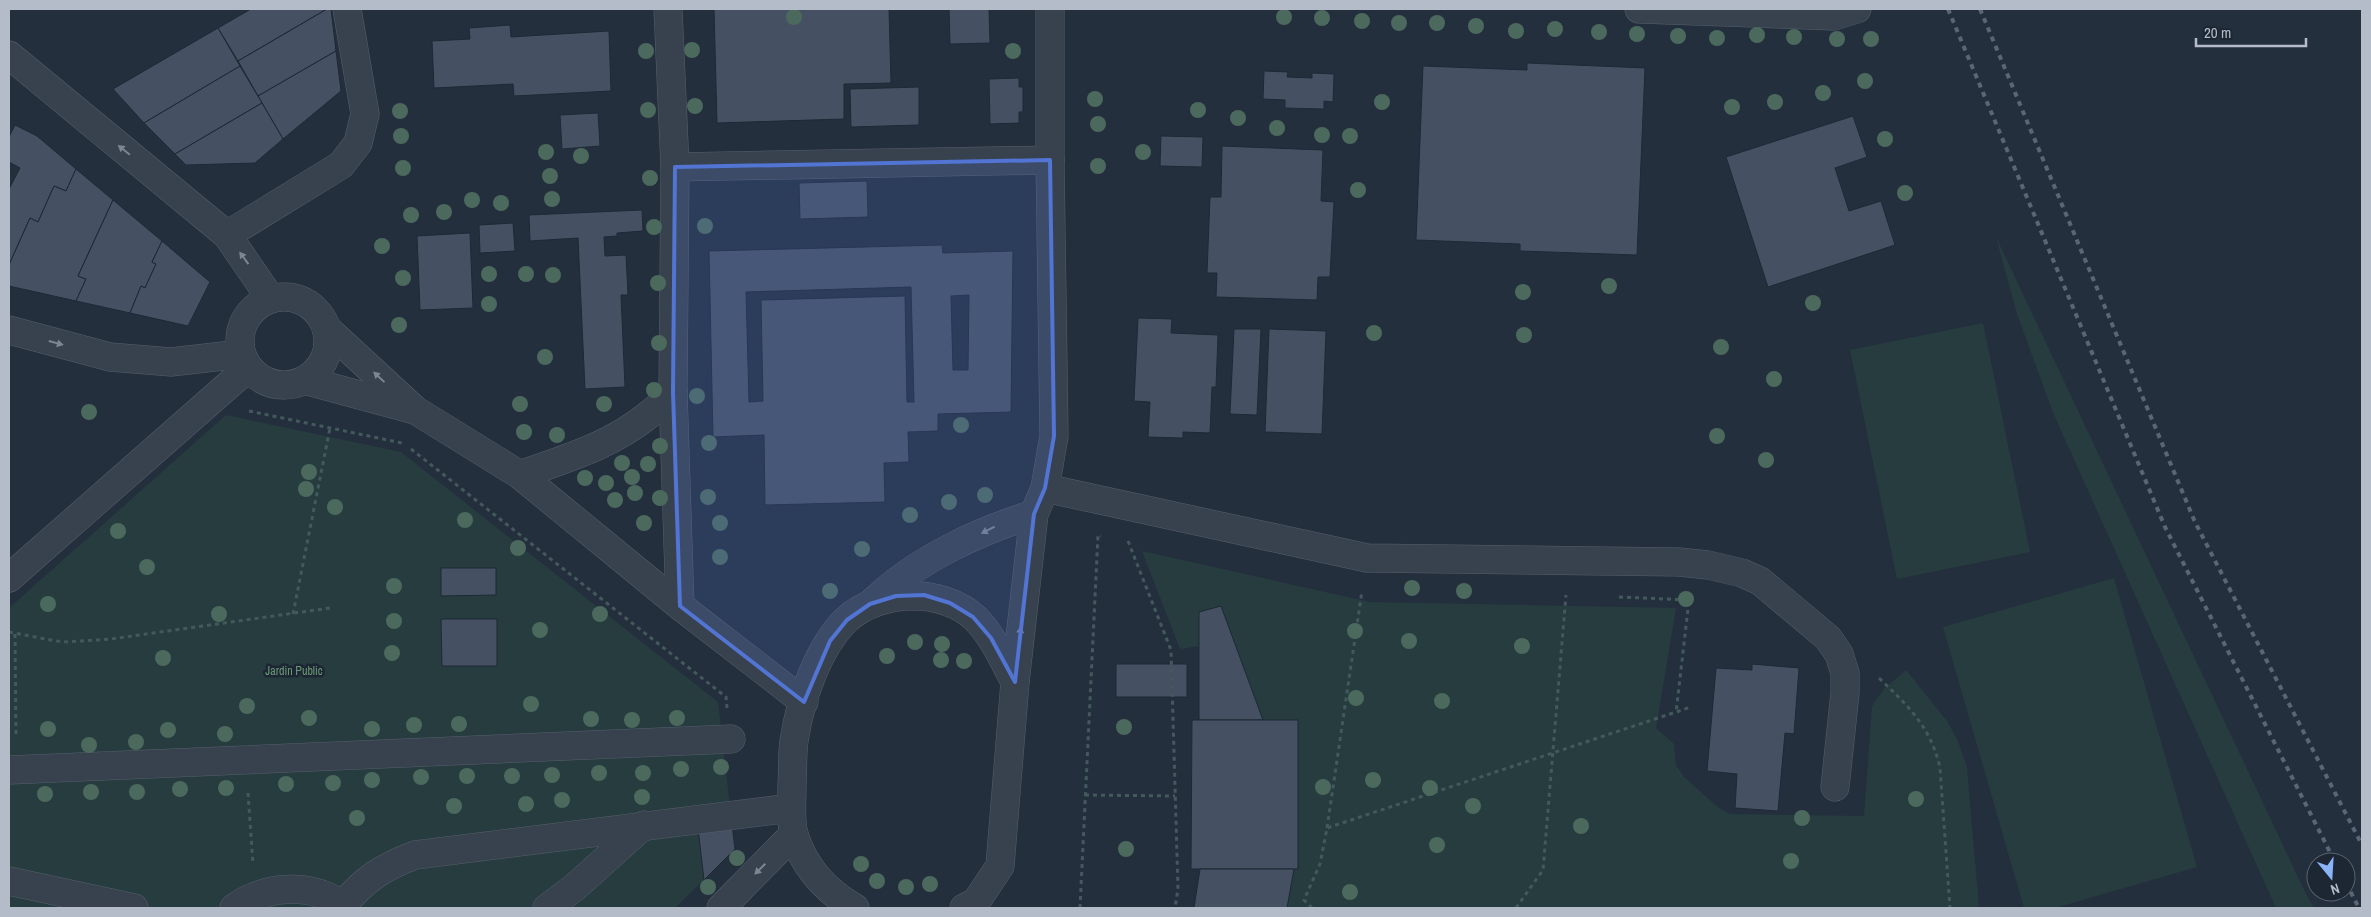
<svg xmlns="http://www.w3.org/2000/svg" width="2371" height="917" viewBox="0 0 2371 917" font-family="'Archivo Narrow',sans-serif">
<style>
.green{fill:#263c3f}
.building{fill:#455162;stroke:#1f2835;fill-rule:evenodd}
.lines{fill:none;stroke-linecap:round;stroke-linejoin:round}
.street-casing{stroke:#565f6c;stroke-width:29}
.path{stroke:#44595c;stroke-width:3;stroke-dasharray:4 4;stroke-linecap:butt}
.street{stroke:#38414e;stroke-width:28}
.rail{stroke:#5a6575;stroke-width:4;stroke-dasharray:5 5;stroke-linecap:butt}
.tree{fill:#4b6a5d}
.oneway{fill:#7c8592}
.marked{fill:#5274d3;fill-opacity:0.2;stroke:#5274d3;stroke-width:4;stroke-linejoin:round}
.labels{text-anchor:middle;stroke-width:5;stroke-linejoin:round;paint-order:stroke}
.park-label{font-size:12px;fill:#6b9a76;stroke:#1d2633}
</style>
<rect width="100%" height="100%" fill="#242f3e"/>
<!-- green -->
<g class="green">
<path d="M1996,237L2305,892L2314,908H2276L2054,415L2017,314Z"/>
<path d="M1983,323L2030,552L1897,579L1850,350Z"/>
<path d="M226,415L401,452L718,702L735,849L675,908H9V608Z"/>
<path d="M1142,551L1370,602L1676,608L1656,728L1674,744L1676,765L1684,777L1719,808L1730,814L1864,816L1872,706L1884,689L1906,670L1947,721L1957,739L1967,767L1979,908H1287L1294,869H1298V720H1263L1199,613V646L1180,649Z"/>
<path d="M2114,578L2197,867L2055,908H2024L1943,627Z"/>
</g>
<!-- building -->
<g class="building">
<path d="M251,9H327L238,61L218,28Z"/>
<path d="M327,9H331L336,51L258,96L238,61Z"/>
<path d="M714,9H889L891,83L844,84V119L717,123Z"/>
<path d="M949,9H989L990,43L950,44Z"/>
<path d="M510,25L511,37L609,31L611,91L514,96L513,84L434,88L432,41L470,39L469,28Z"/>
<path d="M218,28L240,66L144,123L113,89Z"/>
<path d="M336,51L341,91L283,139L258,96Z"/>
<path d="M1527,63L1645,68L1637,255L1520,251V244L1416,240L1423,66L1527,70Z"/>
<path d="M240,66L262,103L175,154L144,123Z"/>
<path d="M1264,71L1288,72L1287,77L1312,78V73L1334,74L1333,102L1324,101V109L1285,108V100L1263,99Z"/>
<path d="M1019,78V87H1023V112H1019V123L990,124L989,79Z"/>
<path d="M919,87V125L851,127L850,89Z"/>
<path d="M262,103L283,139L255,163L186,165L175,154Z"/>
<path d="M598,113L600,146L562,149L560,115Z"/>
<path d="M1853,116L1867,157L1835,168L1849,211L1881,201L1895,245L1768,287L1726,157Z"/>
<path d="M15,125L37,136L76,169L66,191L54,186L38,222L30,218L9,265V189L20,168L9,162V137Z"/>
<path d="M1161,136L1203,137L1202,167L1160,166Z"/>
<path d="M1222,146L1323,150L1321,201L1334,202L1330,277H1318L1317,300L1216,297L1217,273H1207L1210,197H1221Z"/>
<path d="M76,169L113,200L78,276L86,279L76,301L9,286V265L30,218L38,222L54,186L66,191Z"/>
<path d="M867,181L868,217L800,219L799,183Z"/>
<path d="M113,200L162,241L152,262L156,264L145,288L141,286L130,313L76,301L86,279L78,276Z"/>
<path d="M642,210L643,231L617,233V236L604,237L605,256L626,255L628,295H621L625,387L585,389L578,238L530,241L529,215Z"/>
<path d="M513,223L515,251L480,253L479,225Z"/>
<path d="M470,233L473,308L420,310L417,236Z"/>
<path d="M162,241L210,282L188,326L130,313L141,286L145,288L156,264L152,262Z"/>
<path d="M942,245L943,253L1013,251L1011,412L938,414V431L908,432L909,462L884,463L885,502L765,505L764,435L713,437L709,251ZM911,287L914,402H907L905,296L761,300L763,401L749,402L746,292ZM969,295L968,370H953L951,296Z"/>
<path d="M1138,318L1172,319L1171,333L1218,335L1216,387H1212L1210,433L1183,432V438L1148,437L1150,402L1134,401Z"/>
<path d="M1234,329H1261L1257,415L1230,414Z"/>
<path d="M1269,329L1326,331L1322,434L1265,432Z"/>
<path d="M441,568H496V595L441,596Z"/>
<path d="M1221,606L1263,720H1199V612Z"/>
<path d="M441,619H497V666H442Z"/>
<rect x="1116" y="664" width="71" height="33"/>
<path d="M1752,664L1799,668L1794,734L1785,733L1778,811L1735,808L1737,774L1707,771L1716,668L1752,670Z"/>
<path d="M1192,720H1298V869H1191Z"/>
<path d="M732,824L735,849L704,880L698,828Z"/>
<path d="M1200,869H1294L1287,908H1194Z"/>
</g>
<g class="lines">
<!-- street casing -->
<g class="street-casing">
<g id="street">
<path d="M668,9L675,167L673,392L680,606"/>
<path d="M1639,9L1834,16L1857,9"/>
<path d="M9,55L227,235L271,299"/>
<path d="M675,167L1050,160"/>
<path d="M227,235L341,165L358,143L365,114L347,9"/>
<circle cx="284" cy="341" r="44"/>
<path d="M326,328L415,410L520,475L680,606L804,702"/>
<path d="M9,330L110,357L171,362L241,354"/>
<path d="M304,380L411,409"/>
<path d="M520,475C564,459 610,446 647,416C657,409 665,400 673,392"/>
<path d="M1045,488L1367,558L1679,562L1708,565L1742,573L1760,581L1828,638L1839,654L1845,673V693L1835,787"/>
<path d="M9,578L248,368"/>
<path d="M874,601C916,560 979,531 1034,514"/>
<path d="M9,770L731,739"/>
<path d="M9,881L134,908"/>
<path d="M342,906C365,879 381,868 415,855L791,808"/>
<path d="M234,908C266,885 314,881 345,908"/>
<path d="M547,908L575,887L644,825"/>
<path d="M721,908L794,834"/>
<path d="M855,908C826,891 805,869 794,835C790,820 792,802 792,786C793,771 792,755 794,741C800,701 817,649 846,620C863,604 889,596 912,596C933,595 959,603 975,618C993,636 1003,660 1015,682"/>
<path d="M964,908L976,902L1000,866L1015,682L1034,514L1045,488L1054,436L1050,160V9"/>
</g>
</g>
<!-- path -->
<g class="path">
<path d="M249,411L402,443"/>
<path d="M411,449L726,697L727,708"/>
<path d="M1128,541L1171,650L1178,889L1175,908"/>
<path d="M1619,597L1689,600L1676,713"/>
<path d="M293,614L330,428"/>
<path d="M9,632L62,642L111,639L330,608"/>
<path d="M15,634L16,737"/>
<path d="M1879,678C1908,706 1931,727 1940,768L1950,908"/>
<path d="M248,793L253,864"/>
<path d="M1085,795L1175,796"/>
<path d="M1327,828L1362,591"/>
<path d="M1080,908L1098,535L1101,536"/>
<path d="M1312,908L1304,900L1320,864L1327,828L1691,707"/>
<path d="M1516,908L1543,870L1566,595"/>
</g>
<!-- street -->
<use href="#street" class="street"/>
<!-- rail -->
<g class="rail">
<path d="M1948,9L2165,527L2335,862"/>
<path d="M1980,9L2195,522L2362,845"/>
<path d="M2346,883L2359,908"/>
</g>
</g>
<!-- trees -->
<g class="tree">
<circle cx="794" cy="17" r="8"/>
<circle cx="1284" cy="17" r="8"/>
<circle cx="1322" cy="18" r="8"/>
<circle cx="1362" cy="21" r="8"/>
<circle cx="1399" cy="23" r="8"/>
<circle cx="1437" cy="23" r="8"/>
<circle cx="1476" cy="26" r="8"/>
<circle cx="1555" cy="29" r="8"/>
<circle cx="1516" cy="31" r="8"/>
<circle cx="1599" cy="32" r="8"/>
<circle cx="1637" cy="34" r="8"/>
<circle cx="1757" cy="35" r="8"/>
<circle cx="1678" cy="36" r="8"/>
<circle cx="1794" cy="37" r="8"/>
<circle cx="1717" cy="38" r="8"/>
<circle cx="1837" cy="39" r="8"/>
<circle cx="1871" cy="39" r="8"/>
<circle cx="692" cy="50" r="8"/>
<circle cx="646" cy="51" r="8"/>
<circle cx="1013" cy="51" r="8"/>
<circle cx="1865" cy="81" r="8"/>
<circle cx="1823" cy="93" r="8"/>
<circle cx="1095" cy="99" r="8"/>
<circle cx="1382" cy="102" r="8"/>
<circle cx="1775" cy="102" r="8"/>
<circle cx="695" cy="106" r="8"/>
<circle cx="1732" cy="107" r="8"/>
<circle cx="648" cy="110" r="8"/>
<circle cx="1198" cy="110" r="8"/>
<circle cx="400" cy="111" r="8"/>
<circle cx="1238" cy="118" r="8"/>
<circle cx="1098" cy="124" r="8"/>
<circle cx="1277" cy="128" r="8"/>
<circle cx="1322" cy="135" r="8"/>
<circle cx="401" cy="136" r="8"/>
<circle cx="1350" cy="136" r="8"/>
<circle cx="1885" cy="139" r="8"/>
<circle cx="546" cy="152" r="8"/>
<circle cx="1143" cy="152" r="8"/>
<circle cx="581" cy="156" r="8"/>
<circle cx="1098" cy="166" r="8"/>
<circle cx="403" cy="168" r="8"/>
<circle cx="550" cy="176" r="8"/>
<circle cx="650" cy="178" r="8"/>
<circle cx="1358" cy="190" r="8"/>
<circle cx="1905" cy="193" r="8"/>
<circle cx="552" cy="199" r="8"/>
<circle cx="472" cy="200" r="8"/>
<circle cx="501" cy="203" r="8"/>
<circle cx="444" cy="212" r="8"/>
<circle cx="411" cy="215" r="8"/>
<circle cx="705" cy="226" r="8"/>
<circle cx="654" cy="227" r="8"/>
<circle cx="382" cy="246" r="8"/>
<circle cx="489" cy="274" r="8"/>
<circle cx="526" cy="274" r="8"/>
<circle cx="553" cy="275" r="8"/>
<circle cx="403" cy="278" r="8"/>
<circle cx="658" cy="283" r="8"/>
<circle cx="1609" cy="286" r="8"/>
<circle cx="1523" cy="292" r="8"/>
<circle cx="1813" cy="303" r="8"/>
<circle cx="489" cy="304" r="8"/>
<circle cx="399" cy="325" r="8"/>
<circle cx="1374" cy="333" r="8"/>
<circle cx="1524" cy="335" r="8"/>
<circle cx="659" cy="343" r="8"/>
<circle cx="1721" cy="347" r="8"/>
<circle cx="545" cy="357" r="8"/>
<circle cx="1774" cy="379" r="8"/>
<circle cx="654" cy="390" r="8"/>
<circle cx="697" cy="396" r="8"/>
<circle cx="520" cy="404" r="8"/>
<circle cx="604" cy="404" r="8"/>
<circle cx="89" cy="412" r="8"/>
<circle cx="961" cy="425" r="8"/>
<circle cx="524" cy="432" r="8"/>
<circle cx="557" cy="435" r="8"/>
<circle cx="1717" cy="436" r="8"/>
<circle cx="709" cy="443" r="8"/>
<circle cx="660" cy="446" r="8"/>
<circle cx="1766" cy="460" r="8"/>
<circle cx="622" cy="463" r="8"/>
<circle cx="648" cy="464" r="8"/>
<circle cx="309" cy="472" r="8"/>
<circle cx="632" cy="477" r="8"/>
<circle cx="585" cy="478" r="8"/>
<circle cx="606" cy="483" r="8"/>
<circle cx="306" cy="489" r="8"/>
<circle cx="635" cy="493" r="8"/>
<circle cx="985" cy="495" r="8"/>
<circle cx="708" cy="497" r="8"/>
<circle cx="660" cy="498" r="8"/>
<circle cx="615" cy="500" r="8"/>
<circle cx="949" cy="502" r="8"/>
<circle cx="335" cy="507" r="8"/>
<circle cx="910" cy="515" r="8"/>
<circle cx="465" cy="520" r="8"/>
<circle cx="644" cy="523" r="8"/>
<circle cx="720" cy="523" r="8"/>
<circle cx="118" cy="531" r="8"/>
<circle cx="518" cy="548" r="8"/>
<circle cx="862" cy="549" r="8"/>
<circle cx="720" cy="557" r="8"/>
<circle cx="147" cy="567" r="8"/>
<circle cx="394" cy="586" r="8"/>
<circle cx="1412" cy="588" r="8"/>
<circle cx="830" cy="591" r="8"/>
<circle cx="1464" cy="591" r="8"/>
<circle cx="1686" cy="599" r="8"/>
<circle cx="48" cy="604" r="8"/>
<circle cx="219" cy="614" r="8"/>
<circle cx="600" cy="614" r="8"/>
<circle cx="394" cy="621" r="8"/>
<circle cx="540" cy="630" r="8"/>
<circle cx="1355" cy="631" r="8"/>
<circle cx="1409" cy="641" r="8"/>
<circle cx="915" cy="642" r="8"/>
<circle cx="942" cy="644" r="8"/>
<circle cx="1522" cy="646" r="8"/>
<circle cx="392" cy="653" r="8"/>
<circle cx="887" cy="656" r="8"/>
<circle cx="163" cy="658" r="8"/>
<circle cx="941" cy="660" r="8"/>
<circle cx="964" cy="661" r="8"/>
<circle cx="1356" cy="698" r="8"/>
<circle cx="1442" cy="701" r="8"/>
<circle cx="531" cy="704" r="8"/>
<circle cx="247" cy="706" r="8"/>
<circle cx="309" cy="718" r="8"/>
<circle cx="677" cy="718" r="8"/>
<circle cx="591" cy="719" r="8"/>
<circle cx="632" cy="720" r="8"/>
<circle cx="459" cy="724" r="8"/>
<circle cx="414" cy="725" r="8"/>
<circle cx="1124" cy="727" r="8"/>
<circle cx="48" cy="729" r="8"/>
<circle cx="372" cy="729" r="8"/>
<circle cx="168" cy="730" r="8"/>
<circle cx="225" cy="734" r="8"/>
<circle cx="136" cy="742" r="8"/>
<circle cx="89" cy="745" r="8"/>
<circle cx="721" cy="767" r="8"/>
<circle cx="681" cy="769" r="8"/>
<circle cx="599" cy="773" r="8"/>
<circle cx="643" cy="773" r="8"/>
<circle cx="552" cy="775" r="8"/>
<circle cx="467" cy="776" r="8"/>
<circle cx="512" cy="776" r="8"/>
<circle cx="421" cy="777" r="8"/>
<circle cx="372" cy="780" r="8"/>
<circle cx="1373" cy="780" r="8"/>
<circle cx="333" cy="783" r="8"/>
<circle cx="286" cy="784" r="8"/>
<circle cx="1323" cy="787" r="8"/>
<circle cx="226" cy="788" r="8"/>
<circle cx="1430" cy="788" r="8"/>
<circle cx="180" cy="789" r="8"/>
<circle cx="91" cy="792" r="8"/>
<circle cx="137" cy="792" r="8"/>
<circle cx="45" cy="794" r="8"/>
<circle cx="642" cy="797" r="8"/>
<circle cx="1916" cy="799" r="8"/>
<circle cx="562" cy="800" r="8"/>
<circle cx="526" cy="804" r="8"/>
<circle cx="454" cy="806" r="8"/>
<circle cx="1473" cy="806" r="8"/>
<circle cx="357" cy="818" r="8"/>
<circle cx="1802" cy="818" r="8"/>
<circle cx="1581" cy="826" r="8"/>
<circle cx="1437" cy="845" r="8"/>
<circle cx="1126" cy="849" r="8"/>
<circle cx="737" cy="858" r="8"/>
<circle cx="1791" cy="861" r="8"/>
<circle cx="861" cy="864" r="8"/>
<circle cx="877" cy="881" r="8"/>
<circle cx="930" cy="884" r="8"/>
<circle cx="708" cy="887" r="8"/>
<circle cx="906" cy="887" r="8"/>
<circle cx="1350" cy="892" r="8"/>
</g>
<!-- one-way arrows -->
<defs><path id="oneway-solid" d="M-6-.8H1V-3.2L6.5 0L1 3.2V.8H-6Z" transform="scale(1.25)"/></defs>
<g class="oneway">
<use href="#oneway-solid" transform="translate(124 150) rotate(-141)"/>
<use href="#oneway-solid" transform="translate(244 258) rotate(-126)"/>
<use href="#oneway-solid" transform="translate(56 343) rotate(15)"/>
<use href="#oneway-solid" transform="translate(379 377) rotate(-137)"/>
<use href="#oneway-solid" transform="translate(988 530) rotate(153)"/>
<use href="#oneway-solid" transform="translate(1020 634) rotate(-84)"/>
<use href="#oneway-solid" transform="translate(760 869) rotate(135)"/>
</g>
<!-- marked area -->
<path class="marked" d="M1050,160L1054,436L1045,488L1034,514L1015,682L991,638L973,617L950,603L924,595L896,596L870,604L847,620L830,641L804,702L680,606L673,392L675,167Z"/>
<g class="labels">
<!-- park labels -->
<g class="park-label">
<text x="294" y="675">Jardin Public</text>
</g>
</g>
<!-- border -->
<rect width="2371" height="917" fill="none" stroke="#b4bcc9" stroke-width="20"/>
<!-- north arrow -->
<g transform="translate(2331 877) rotate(162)"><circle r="24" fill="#1d2633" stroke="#59626f"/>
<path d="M0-4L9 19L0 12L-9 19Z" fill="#8ab4f8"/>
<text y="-8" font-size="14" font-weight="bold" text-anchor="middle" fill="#b4bcc9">N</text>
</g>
<!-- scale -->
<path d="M2196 38v8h110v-8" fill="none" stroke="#b4bcc9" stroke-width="2.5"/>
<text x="2204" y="38" font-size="15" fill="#b4bcc9" stroke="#1d2633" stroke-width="4" paint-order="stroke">20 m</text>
</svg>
